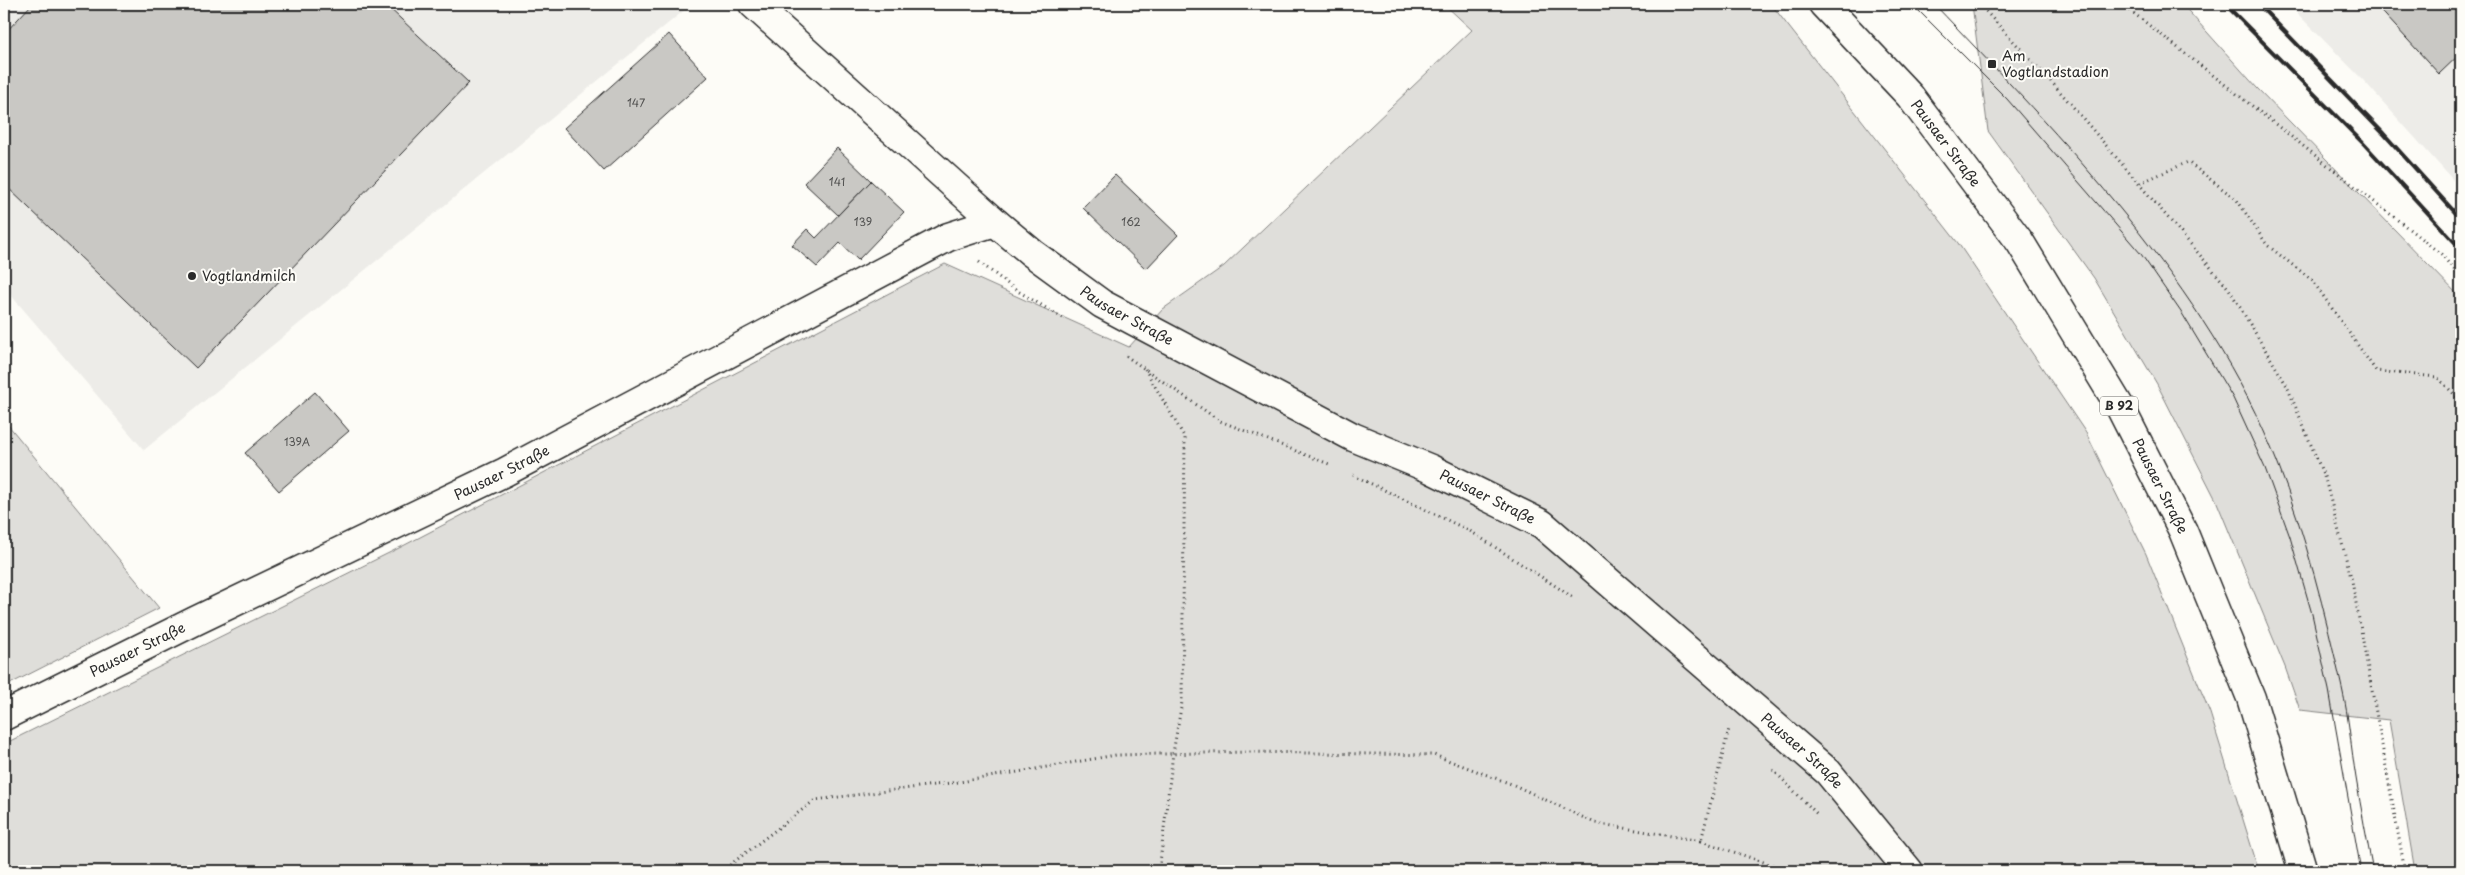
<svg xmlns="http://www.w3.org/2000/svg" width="2465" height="875" viewBox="0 0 2465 875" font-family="'Playpen Sans',sans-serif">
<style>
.built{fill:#edece8}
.green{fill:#dfdeda;stroke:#858482}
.building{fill:#c9c8c4;stroke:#2b2b2b}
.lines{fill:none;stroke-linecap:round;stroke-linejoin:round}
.street-casing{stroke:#2b2b2b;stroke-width:31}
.primary-casing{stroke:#2b2b2b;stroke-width:31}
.path{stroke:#2b2b2b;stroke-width:3;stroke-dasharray:1 4;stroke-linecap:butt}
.street{stroke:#fdfcf7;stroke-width:28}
.primary{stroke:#fdfcf7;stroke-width:28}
.tram{stroke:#2b2b2b;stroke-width:1}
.rail{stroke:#2b2b2b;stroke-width:4}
.poi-dot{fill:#2b2b2b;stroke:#fdfcf7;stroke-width:2}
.labels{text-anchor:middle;stroke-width:4;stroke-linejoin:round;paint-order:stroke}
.number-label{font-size:11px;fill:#525251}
.shield{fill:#fdfcf7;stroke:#6a6a68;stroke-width:1}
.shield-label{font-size:12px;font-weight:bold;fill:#2b2b2b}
.poi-label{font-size:14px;fill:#2b2b2b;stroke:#fdfcf7;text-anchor:start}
.street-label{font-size:14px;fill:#2b2b2b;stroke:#fdfcf7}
</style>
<rect width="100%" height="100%" fill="#fdfcf7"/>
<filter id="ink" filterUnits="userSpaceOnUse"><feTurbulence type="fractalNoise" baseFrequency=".02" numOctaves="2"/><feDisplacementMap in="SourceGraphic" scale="10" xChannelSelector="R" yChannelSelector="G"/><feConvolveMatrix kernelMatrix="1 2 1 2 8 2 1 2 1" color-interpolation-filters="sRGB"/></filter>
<g filter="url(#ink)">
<!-- built -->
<g class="built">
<path d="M4,4H692L144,450L4,287Z"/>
<path d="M2288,4H2461V189L2365,82Z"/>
</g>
<!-- green -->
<g class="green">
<path d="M1444,4H1771L1958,243L2086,433L2146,554L2210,713L2259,871H4V744L401,547L945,264L1129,347L1163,309L1224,266L1472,30Z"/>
<path d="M1972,4H2182L2257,88L2461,298V871H2415L2389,720L2300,710L2285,667L2216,500L2157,384L2094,278L1988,131Z"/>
<path d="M4,420L159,608L4,687Z"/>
</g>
<!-- building -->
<g class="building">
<path d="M32,4H385L469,83L196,368L4,184V34Z"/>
<path d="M2375,4H2461V53L2439,74Z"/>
<path d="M669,34L708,77L604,171L564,128Z"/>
<path d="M837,148L871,181L838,215L804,183Z"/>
<path d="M1115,175L1178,235L1146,269L1083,208Z"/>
<path d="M871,181L904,212L858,260L840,243L817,267L792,245L807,229L816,238Z"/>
<path d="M315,392L349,431L279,491L245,453Z"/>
</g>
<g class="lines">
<!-- street casing -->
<g class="street-casing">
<g id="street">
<path id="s1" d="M753,4L995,222L1032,253L1102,304L1353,437L1431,469L1542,524L1828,772L1909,871"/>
<path id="s2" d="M4,716L195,621L505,472L948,237L995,222"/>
</g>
</g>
<!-- primary casing -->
<g class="primary-casing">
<g id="primary">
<path id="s3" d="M1823,4L1910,96L2020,242L2120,407L2183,531L2251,698L2303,871"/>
</g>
</g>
<!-- path -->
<g class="path">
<path d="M1979,4L2056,87L2229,289L2287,386L2325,479L2352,581L2405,871"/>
<path d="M2122,4L2441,254L2461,278"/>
<path d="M2140,183L2188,162L2237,200L2267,245L2312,280L2376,371L2437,377L2461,401"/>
<path d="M979,262L1016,290L1063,318"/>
<path d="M1126,356L1220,421L1329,464"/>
<path d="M1145,369L1185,438L1182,702L1173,753L1159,871"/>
<path d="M1353,475L1470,531L1574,598"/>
<path d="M1773,770L1818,815"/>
<path d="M1701,841L1790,871"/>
<path d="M722,871L815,800L966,781L1116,755L1251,752L1434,755L1514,785L1595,823L1701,841L1729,729"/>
</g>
<!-- street -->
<use href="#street" class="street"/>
<!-- primary -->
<use href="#primary" class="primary"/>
<!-- tram -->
<g class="tram">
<path d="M1912,4L2007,99L2141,254L2183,315L2233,398L2265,468L2290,537L2312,614L2329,690L2361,871"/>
<path d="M1934,4C2062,138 2208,288 2277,462C2306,535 2325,613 2342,688C2349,718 2351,748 2356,778C2361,809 2367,840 2373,871"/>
</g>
<!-- rail -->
<g class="rail">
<path d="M2225,4L2363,143L2461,249"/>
<path d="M2258,4L2383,133L2461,219"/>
</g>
</g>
</g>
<!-- markers -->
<g class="poi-dot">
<rect x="1987" y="59" width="10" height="10" rx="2.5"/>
<circle cx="192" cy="276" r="5"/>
</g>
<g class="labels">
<!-- number labels -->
<g class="number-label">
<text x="636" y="107">147</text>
<text x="837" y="186">141</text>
<text x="863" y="226">139</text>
<text x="1131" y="226">162</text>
<text x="297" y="446">139A</text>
</g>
<!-- shield labels -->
<rect class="shield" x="2100" y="396.5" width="38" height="19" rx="4"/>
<g class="shield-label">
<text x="2119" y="410">B 92</text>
</g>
<!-- poi labels -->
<g class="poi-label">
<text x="2002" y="61">Am<tspan x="2002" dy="16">Vogtlandstadion</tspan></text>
<text x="202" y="281">Vogtlandmilch</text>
</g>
<!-- street labels -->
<g class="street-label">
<text dy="5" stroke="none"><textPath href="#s3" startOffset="186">Pausaer Straße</textPath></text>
<text dy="5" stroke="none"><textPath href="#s1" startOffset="488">Pausaer Straße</textPath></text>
<text dy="5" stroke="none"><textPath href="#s2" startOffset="554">Pausaer Straße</textPath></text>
<text dy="5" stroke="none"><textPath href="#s3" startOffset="591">Pausaer Straße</textPath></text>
<text dy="5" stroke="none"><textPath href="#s1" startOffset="892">Pausaer Straße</textPath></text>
<text dy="5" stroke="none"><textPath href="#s2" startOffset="149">Pausaer Straße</textPath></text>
<text dy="5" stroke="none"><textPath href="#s1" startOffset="1298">Pausaer Straße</textPath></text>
</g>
</g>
<!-- margin -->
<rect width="2465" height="875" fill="none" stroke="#fdfcf7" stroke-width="20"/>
<rect x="10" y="10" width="2445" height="855" fill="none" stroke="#2b2b2b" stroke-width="2" filter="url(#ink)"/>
</svg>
